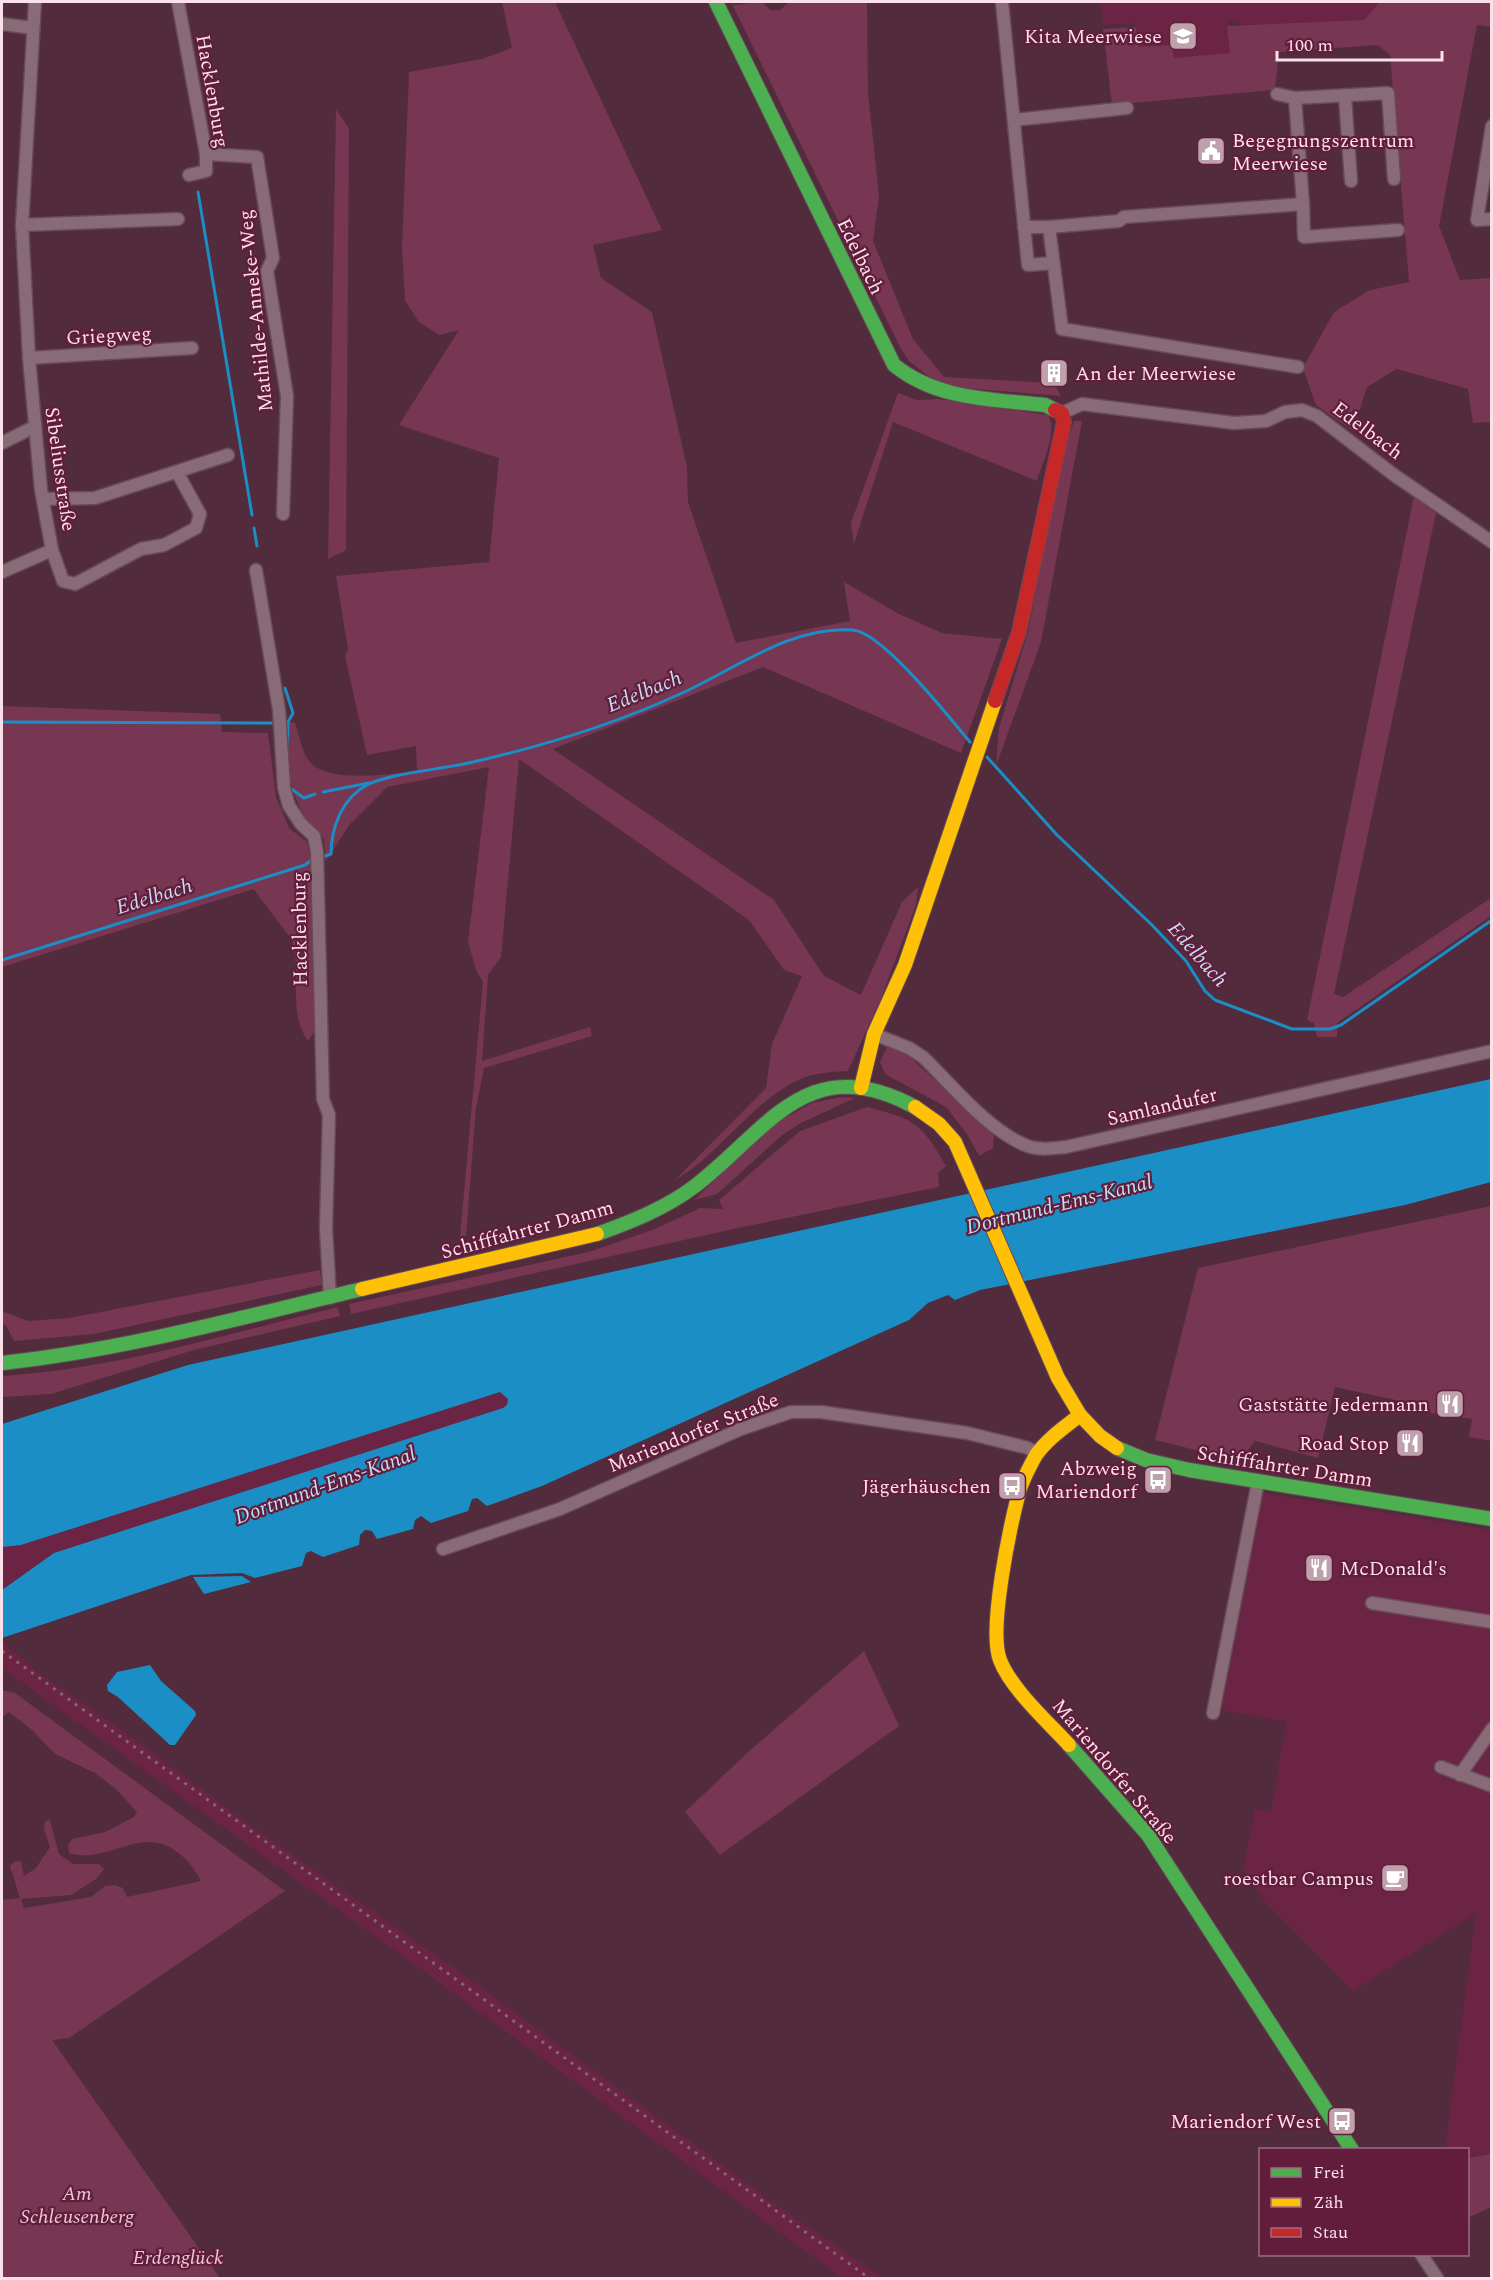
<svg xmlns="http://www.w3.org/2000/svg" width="1493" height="2280" viewBox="0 0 1493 2280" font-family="Spectral,serif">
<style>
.built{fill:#6c2444}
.green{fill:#773651}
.water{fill:#1b8ec6}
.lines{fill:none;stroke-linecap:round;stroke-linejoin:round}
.stream{stroke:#1b8ec6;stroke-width:3}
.street-casing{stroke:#674a57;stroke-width:15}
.fast-casing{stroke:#674a57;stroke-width:16}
.slow-casing{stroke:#674a57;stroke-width:16}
.jam-casing{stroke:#674a57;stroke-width:16}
.street{stroke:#886b76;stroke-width:12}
.fast{stroke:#4caf50;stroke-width:14}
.slow{stroke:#ffc107;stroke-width:14}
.jam{stroke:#c62828;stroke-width:14}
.rail{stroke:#826772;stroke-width:3;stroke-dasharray:3 6;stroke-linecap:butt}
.labels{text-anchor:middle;stroke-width:4.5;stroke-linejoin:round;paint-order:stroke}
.poi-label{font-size:20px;fill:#fae0e8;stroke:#611d3b;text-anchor:end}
.street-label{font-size:20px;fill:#fae0e8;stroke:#611d3b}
.park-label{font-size:20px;font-style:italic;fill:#eac9d4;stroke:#611d3b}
.water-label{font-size:21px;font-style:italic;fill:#c2def1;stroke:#611d3b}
</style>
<rect width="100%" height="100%" fill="#522c3d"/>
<!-- built -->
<g class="built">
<path d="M1101,2H1380L1364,20L1243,25L1235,21H1227L1230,53L1174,58L1172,45L1139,47L1136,23L1103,25Z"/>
<path d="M500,1392L508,1399L507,1405L504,1408L54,1553L2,1590V1547L21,1545Z"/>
<path d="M1263,1493L1491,1530V2154L1468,2158V2150L1445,2149L1476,1913L1353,1991L1267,1904L1243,1871L1255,1809L1271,1812L1286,1722L1221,1710Z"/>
<path d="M2,1642L45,1677L137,1741L251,1826L468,1978L771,2201L882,2278H842L418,1967L2,1668Z"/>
</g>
<!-- green -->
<g class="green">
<path d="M502,2H555L662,230L593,245L601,278L652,312L687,467L688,502L736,643L850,621L844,582L899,614L942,633L1002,639L961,753L763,667L553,749L774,900L824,976L861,995L902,902L918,887L916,905L880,1001L848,1071C831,1072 813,1073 798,1080C750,1104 720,1154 674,1181L766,1088L772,1044L802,976L784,970L749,920L519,759L501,957L488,975L482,1061L590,1027L592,1036L484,1068L476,1108L466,1236L460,1237L483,982L476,970L468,942L489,767L387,787L350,824L326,861L324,839C287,805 288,769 287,721L295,723C299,735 302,753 310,762C327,783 392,775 417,770L416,746L367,755L345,656L348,650L336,576L489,562L499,458L399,425L459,330L439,335L419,322L405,301L402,248L409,72L482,59L512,48Z"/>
<path d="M731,2L734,5L762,2L770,10H780L789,2H867L868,93L879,195L873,241L913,339L944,377L1053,383L1061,396L941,386L909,361L900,347Z"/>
<path d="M1380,2H1491V27L1477,25L1439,226L1460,280L1491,278V422L1473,423L1468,389L1397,369L1367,387L1353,431L1316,405L1303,368L1334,312L1370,290L1409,282L1390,55L1378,45L1279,52L1275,88L1272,90L1112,105L1103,29L1136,27L1139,47L1172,45L1174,58L1230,53L1227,26L1364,20Z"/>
<path d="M336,109L349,129L346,550L328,559Z"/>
<path d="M898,393L917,400L938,399L1048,415C1058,433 1042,462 1037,481L893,422L854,544L851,523Z"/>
<path d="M1074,421H1082L1041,642L996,766L999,728L1028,632L1064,451Z"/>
<path d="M1414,496L1436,513L1334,994L1343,997L1491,898V916L1337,1023V1037H1317L1314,1023L1307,1020Z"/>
<path d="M2,706L220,714L222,732L268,733L276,797L289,828L307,842L310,857L315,1031L308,1041C287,1012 302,973 292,941C291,937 259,898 254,889L2,967Z"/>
<path d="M887,1047L901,1049L994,1134L993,1148L979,1156L967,1134L946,1107L885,1074L880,1062Z"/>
<path d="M841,1097L855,1098L801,1123L781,1136L717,1194L694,1200L774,1124L812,1103Z"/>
<path d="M867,1107C914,1119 922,1123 946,1166L938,1173L939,1187L738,1228L351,1314L349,1304L589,1252L655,1229L700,1208L723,1209L719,1200L800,1131Z"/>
<path d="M1491,1206V1441L1469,1437L1472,1419L1410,1410L1400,1401L1335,1387L1318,1458L1255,1441L1240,1461L1155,1440L1198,1268Z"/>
<path d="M320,1270L322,1285L94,1334L14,1341L7,1327L2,1323V1311L28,1321L69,1318Z"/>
<path d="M338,1307L340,1316L194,1350L51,1394L2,1397V1376C116,1369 227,1334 338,1307Z"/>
<path d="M864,1651L899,1726L720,1855L685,1812L747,1753Z"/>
<path d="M2,1690L15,1693L285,1891L69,2038L52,2040L220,2278H2V1900L20,1898L10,1866L14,1862L21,1861L24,1876L36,1868L50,1847L44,1829L45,1821L50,1820L59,1854L73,1864H99L104,1869L96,1879L71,1895L21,1899L24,1908L91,1897L105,1886L115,1885L123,1888L127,1897L201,1881C196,1871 190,1863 181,1855C142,1821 109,1866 69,1853L68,1845L72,1839L105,1832L134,1817L137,1812L117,1790L95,1773L55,1754L32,1730L9,1712L2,1717Z"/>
<path d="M1491,2154V2207L1468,2218V2158Z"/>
</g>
<!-- water -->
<g class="water">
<path d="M1491,1079V1182L1405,1205L980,1290L955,1300L948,1295L928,1303L909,1320L542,1486L487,1506L477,1498L472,1499L468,1511L431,1523L421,1516L415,1520L413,1529L377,1539L372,1531L365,1530L360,1535L359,1545L323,1557L311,1551L306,1553L302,1566L255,1578L242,1573L191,1575L2,1638V1590L54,1553L503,1408L507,1405L508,1399L500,1392L21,1545L2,1547V1424L188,1365Z"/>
<path d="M242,1576L251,1582L204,1594L193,1577Z"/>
<path d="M150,1665L161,1681L195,1711L196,1715L175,1745H170L118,1697L108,1691L107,1685L117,1672Z"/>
</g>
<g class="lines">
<!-- stream -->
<g class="stream">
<path d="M198,192L252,515"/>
<path d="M254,528L257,546"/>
<path d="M285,688L293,713L288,722L287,753"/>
<path d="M2,722L276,723"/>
<path d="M987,757L1057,835L1152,925L1186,961L1205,991L1215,1000L1292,1029H1330L1341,1025L1492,920"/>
<path d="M289,783L290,788L304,798L315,794"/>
<path d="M323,792L369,783"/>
<path d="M325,856L331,854C331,828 342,798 367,785C390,773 445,769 473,762C543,746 615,724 680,694C734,670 791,625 853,630C882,632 949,717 970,742"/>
<path d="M2,960L305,865L313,859"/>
</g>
<!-- street casing -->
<g class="street-casing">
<g id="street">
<path d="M35,2L22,225L29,358L41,490L52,550L63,581L75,584L141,549L164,545L196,528L200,514L177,472"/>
<path d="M178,2L206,154V171L189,175"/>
<path d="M1002,2L1028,265L1053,263"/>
<path d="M2,24L33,28"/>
<path d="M1277,94L1295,98"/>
<path d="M1345,96L1351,181"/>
<path d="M1014,120L1127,108"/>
<path d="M1492,126L1477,220L1492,219"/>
<path d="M206,154L257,157L273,258L267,271L287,396L283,514"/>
<path d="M1303,204L1295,98L1388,93L1394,179"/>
<path d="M22,225L178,219"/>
<path d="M1024,227H1049L1062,329L1298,367"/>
<path d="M1049,227L1119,221L1124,217L1303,204L1304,237L1398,230"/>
<path d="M29,358L192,348"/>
<path d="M1062,413L1082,404L1234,423L1266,421L1285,412L1302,410L1317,416L1394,475L1492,542"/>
<path d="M2,443L34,427"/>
<path d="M43,499L95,498L228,455"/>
<path d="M256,570L279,710L284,788L289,806L301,824L314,836L317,852L323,1099L329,1115L326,1228L330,1298"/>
<path d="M2,572L52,550"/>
<path d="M874,1034L909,1048L923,1057C952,1085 987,1129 1025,1145C1038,1151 1053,1148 1066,1147L1492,1051"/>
<path d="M443,1549L560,1509L741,1429L791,1412H821L967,1433L1028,1448L1037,1454"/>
<path d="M1372,1603L1492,1622"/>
<path d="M1213,1713L1258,1482"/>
<path d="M1441,1767L1492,1786"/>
<path d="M1460,1775L1492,1729"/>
<path d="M1421,2254L1437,2278"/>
</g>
</g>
<!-- fast casing -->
<g class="fast-casing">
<g id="fast">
<path d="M716,2L894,365C937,400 992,399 1045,405L1055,410"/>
<path d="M597,1234C631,1222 666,1208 695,1186C769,1129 807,1049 915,1107"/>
<path d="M2,1363C124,1350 243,1317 362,1289"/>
<path d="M1117,1448L1146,1460L1189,1470L1492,1519"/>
<path d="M1069,1745L1148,1835L1352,2150"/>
</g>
</g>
<!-- slow casing -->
<g class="slow-casing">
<g id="slow">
<path d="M861,1088L874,1034L905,965L995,701"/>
<path d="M915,1107L939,1124L955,1142L1058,1378L1080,1415L1100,1436L1117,1448"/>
<path d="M362,1289L597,1234"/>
<path d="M1069,1745C1048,1722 1011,1689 1000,1660C988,1630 1010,1527 1019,1492C1022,1481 1030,1466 1036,1455C1047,1439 1065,1427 1080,1415"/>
</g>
</g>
<!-- jam casing -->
<g class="jam-casing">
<path id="jam" d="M995,701L1019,632L1064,422L1062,413L1055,410"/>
</g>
<!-- street -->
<use href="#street" class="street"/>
<!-- fast -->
<use href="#fast" class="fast"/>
<!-- slow -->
<use href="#slow" class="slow"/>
<!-- jam -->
<use href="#jam" class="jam"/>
<!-- rail -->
<path class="rail" d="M2,1651L869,2278"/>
</g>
<!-- icons -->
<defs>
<g id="school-square" transform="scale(1.5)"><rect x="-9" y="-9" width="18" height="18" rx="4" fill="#bfa1ac" stroke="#611d3b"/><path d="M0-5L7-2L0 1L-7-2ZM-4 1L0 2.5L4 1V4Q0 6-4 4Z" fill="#fff"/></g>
<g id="civic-square" transform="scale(1.5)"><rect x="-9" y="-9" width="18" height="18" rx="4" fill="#bfa1ac" stroke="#611d3b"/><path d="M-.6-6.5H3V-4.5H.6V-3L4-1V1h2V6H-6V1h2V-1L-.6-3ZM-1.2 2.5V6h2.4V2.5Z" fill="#fff"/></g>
<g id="building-square" transform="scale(1.5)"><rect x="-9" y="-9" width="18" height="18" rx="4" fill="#bfa1ac" stroke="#611d3b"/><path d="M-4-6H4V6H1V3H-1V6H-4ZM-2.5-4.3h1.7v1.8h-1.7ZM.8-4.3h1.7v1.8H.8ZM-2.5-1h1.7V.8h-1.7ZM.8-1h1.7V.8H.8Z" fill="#fff"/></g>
<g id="restaurant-square" transform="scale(1.5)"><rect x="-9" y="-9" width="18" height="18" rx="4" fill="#bfa1ac" stroke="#611d3b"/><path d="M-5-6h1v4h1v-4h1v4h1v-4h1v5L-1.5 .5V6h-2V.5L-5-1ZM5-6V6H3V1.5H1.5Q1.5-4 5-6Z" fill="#fff"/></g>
<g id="bus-square" transform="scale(1.5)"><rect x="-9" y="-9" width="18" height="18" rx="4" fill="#bfa1ac" stroke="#611d3b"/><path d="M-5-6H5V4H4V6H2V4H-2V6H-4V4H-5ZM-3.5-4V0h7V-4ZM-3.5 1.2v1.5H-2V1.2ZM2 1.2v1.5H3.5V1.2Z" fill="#fff"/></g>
<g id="cafe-square" transform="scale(1.5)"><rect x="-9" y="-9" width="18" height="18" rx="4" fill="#bfa1ac" stroke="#611d3b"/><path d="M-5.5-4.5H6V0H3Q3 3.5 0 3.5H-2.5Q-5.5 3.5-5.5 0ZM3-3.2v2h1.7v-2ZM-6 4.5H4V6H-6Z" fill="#fff"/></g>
</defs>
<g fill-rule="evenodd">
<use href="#school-square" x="1183" y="36"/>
<use href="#civic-square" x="1211" y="151"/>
<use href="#building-square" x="1054" y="373"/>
<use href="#restaurant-square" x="1450" y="1404"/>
<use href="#restaurant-square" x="1410" y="1443"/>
<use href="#bus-square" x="1158" y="1480"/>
<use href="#bus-square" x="1012" y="1486"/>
<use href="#restaurant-square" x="1319" y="1568"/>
<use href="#cafe-square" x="1395" y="1878"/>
<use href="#bus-square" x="1342" y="2121"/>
</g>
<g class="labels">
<!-- poi labels -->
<g class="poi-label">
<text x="1162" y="43">Kita Meerwiese</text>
<text x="1232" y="147" text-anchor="start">Begegnungszentrum<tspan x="1232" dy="23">Meerwiese</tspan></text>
<text x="1075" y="380" text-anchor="start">An der Meerwiese</text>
<text x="1429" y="1411">Gaststätte Jedermann</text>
<text x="1389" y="1450">Road Stop</text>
<text x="1137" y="1475">Abzweig<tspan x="1137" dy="23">Mariendorf</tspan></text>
<text x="991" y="1493">Jägerhäuschen</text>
<text x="1340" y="1575" text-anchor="start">McDonald's</text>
<text x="1374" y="1885">roestbar Campus</text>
<text x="1321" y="2128">Mariendorf West</text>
</g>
<!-- street labels -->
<g class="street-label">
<text transform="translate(213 91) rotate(80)" y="7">Hacklenburg</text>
<text transform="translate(861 256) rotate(64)" y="7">Edelbach</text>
<text transform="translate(255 311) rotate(-96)" y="7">Mathilde-Anneke-Weg</text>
<text transform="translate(109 335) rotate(-3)" y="7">Griegweg</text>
<text transform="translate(1368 430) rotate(37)" y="7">Edelbach</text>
<text transform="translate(61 469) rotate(82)" y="7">Sibeliusstraße</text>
<text transform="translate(299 929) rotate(-91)" y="7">Hacklenburg</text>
<text transform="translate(1162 1106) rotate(-13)" y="7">Samlandufer</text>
<text transform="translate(527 1229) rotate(-15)" y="7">Schifffahrter Damm</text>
<text transform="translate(693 1432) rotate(-22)" y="7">Mariendorfer Straße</text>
<text transform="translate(1285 1466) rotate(9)" y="7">Schifffahrter Damm</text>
<text transform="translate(1115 1771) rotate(50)" y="7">Mariendorfer Straße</text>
</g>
<!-- park labels -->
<g class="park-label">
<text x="77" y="2200">Am<tspan x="77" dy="23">Schleusenberg</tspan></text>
<text x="178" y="2264">Erdenglück</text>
</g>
<!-- water labels -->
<g class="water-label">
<text transform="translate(644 691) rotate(-22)" y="7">Edelbach</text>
<text transform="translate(154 896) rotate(-17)" y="7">Edelbach</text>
<text transform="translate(1198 954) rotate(49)" y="7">Edelbach</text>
<text transform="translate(1059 1204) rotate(-14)" y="7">Dortmund-Ems-Kanal</text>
<text transform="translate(325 1485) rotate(-20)" y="7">Dortmund-Ems-Kanal</text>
</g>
</g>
<!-- border -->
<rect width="1493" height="2280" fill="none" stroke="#fae0e8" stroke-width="6"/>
<!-- legend -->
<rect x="1259" y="2148" width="210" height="108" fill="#611d3b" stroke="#9e6b80" stroke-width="1.5"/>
<rect x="1271" y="2168" width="30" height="9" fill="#4caf50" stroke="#9e6b80" stroke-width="1.5"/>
<text x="1313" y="2178" font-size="18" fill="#fae0e8">Frei</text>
<rect x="1271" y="2198" width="30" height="9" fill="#ffc107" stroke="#9e6b80" stroke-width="1.5"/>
<text x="1313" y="2208" font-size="18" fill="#fae0e8">Zäh</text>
<rect x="1271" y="2228" width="30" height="9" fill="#c62828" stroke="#9e6b80" stroke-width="1.5"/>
<text x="1313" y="2238" font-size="18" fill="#fae0e8">Stau</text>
<!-- scale -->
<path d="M1277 51v9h165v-9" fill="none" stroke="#fae0e8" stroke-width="3"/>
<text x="1286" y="51" font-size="18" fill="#fae0e8" stroke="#611d3b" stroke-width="4.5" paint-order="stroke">100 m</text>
</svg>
